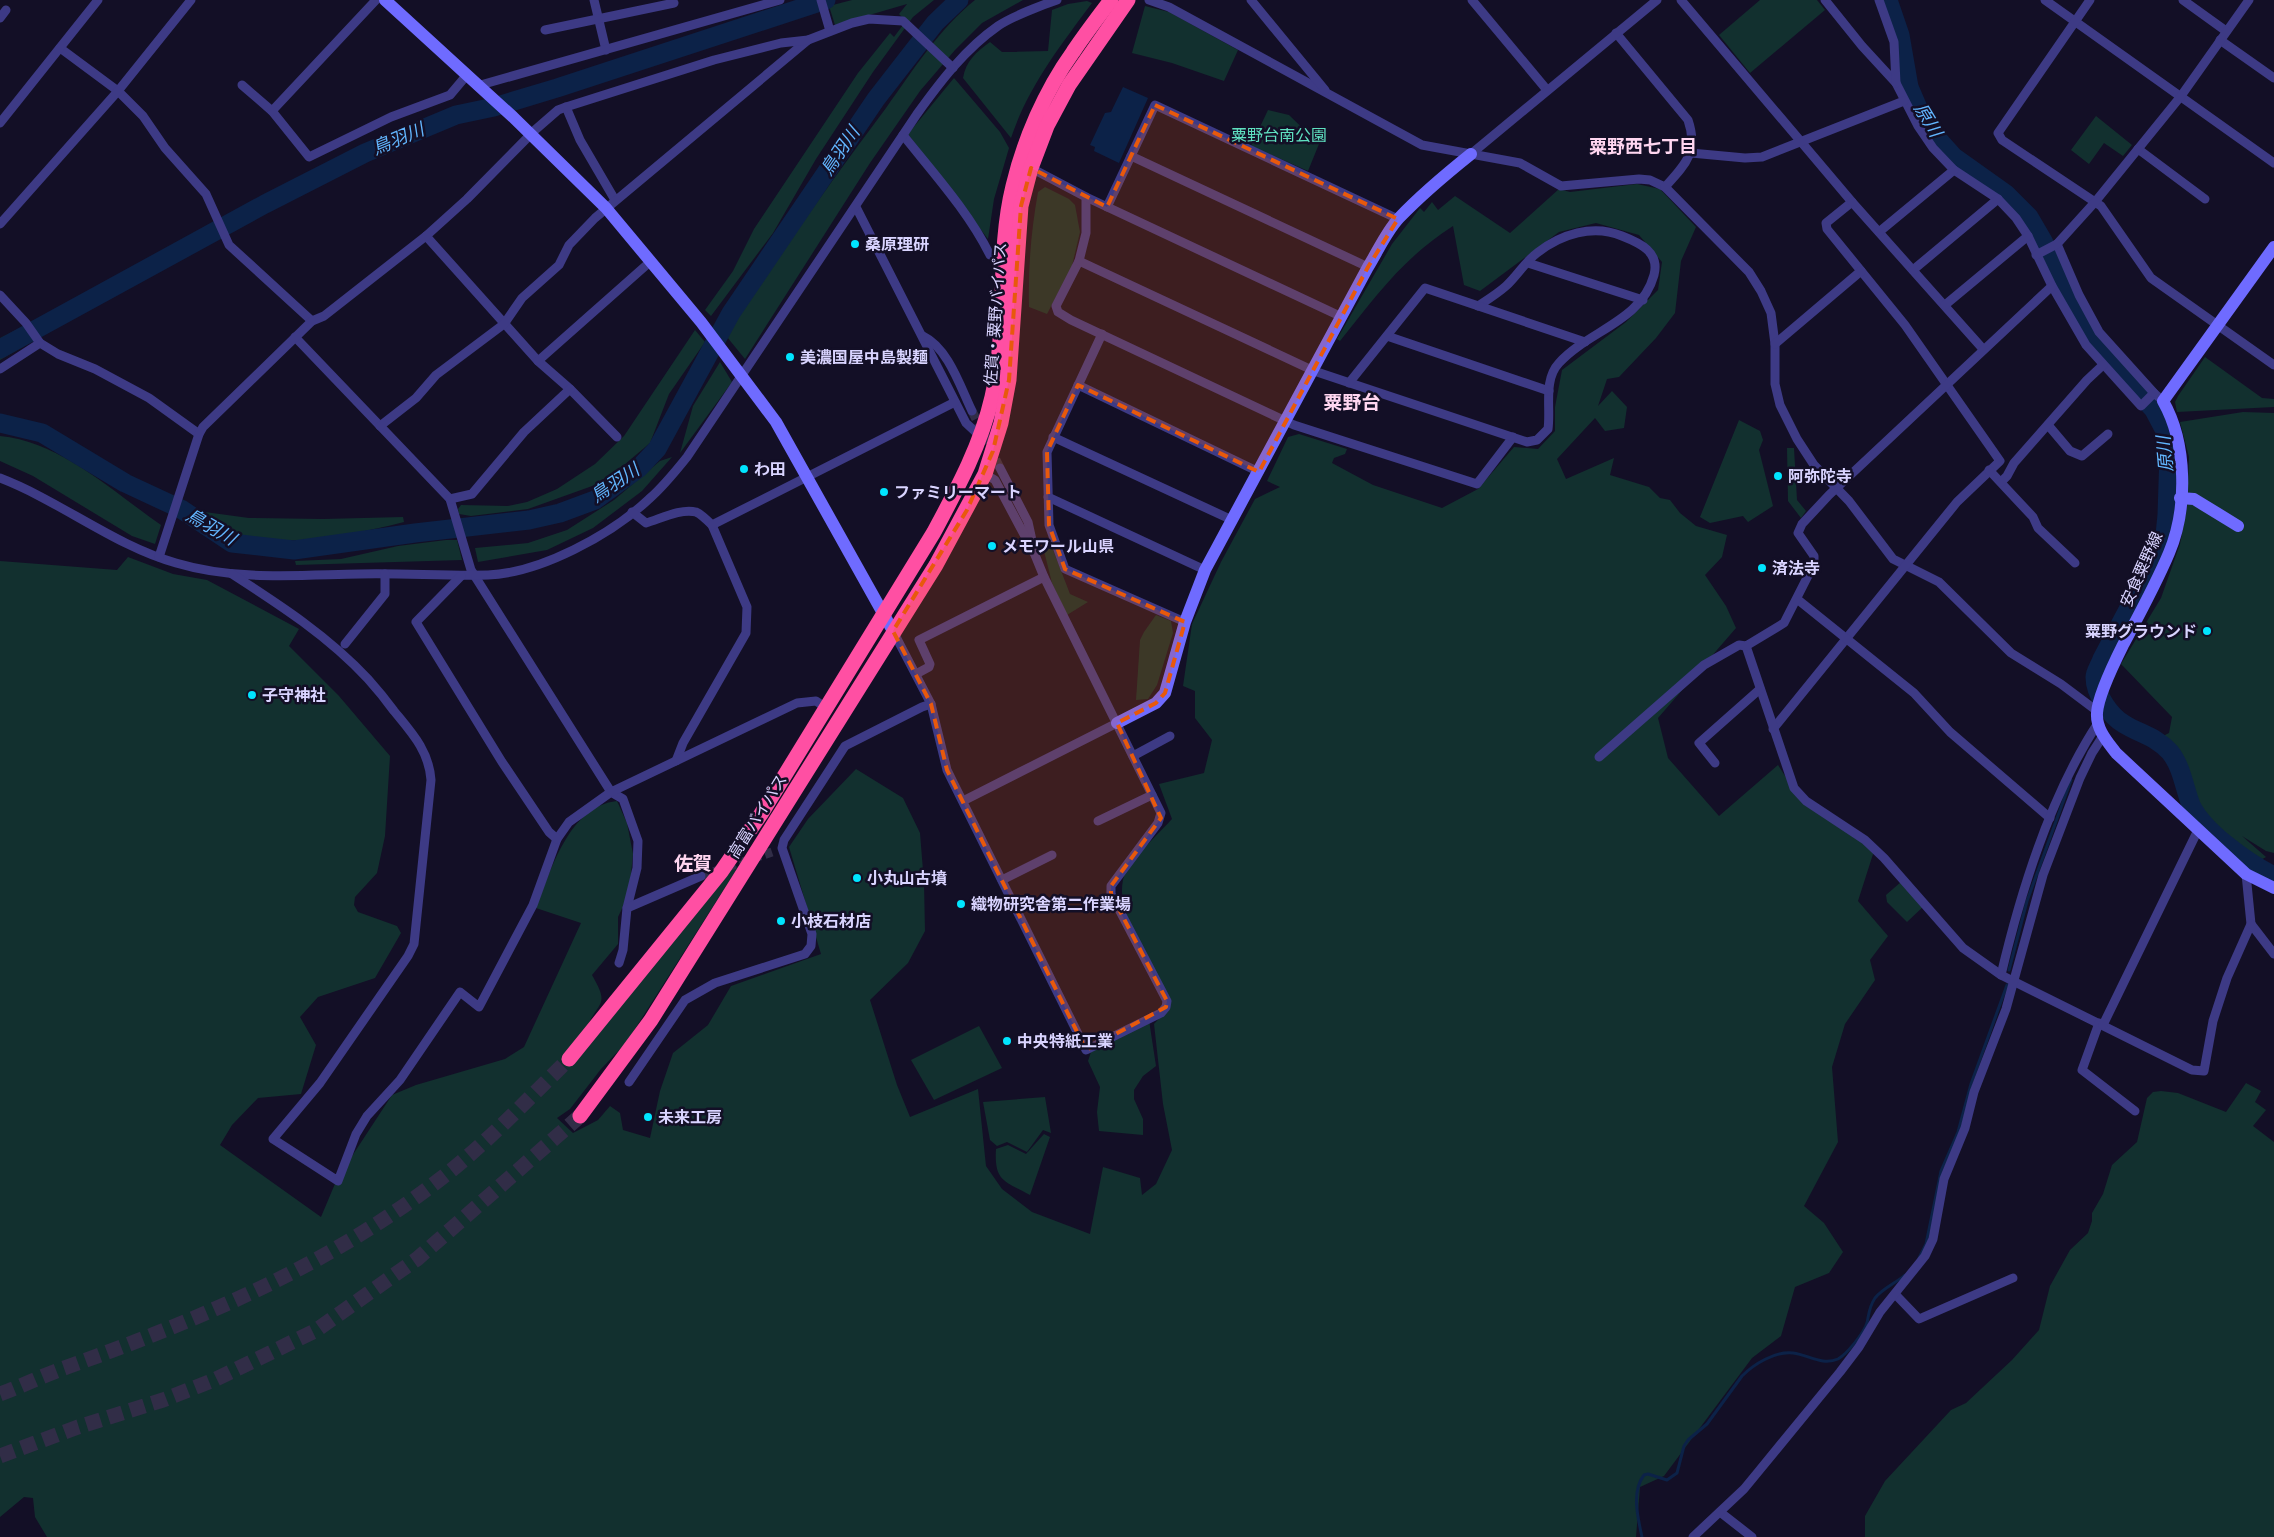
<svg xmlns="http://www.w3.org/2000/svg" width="2274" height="1537" viewBox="0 0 2274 1537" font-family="'Open Sans','Noto Sans JP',sans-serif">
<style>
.green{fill:#12302f}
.water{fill:#0c2248}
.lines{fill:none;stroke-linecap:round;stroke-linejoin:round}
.stream{stroke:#0c2248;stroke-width:3}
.river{stroke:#0c2248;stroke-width:19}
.street-tunnel{stroke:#312d47;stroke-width:9;stroke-dasharray:9 4.5;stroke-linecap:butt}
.highway-tunnel{stroke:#312d47;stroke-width:15;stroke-dasharray:15 8;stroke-linecap:butt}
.street{stroke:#3d3a85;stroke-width:9}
.secondary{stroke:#6f6bff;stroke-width:12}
.highway{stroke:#ff4fa3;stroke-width:15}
.marked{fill:#e8590c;fill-opacity:0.2;stroke:#e8590c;stroke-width:4;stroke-dasharray:10 6;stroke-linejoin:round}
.poi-dot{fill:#00e5ff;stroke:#130f26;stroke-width:2}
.labels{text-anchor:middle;stroke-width:5;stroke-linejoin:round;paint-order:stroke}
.park-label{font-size:16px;fill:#5fe0c0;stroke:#130f26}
.poi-label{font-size:16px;font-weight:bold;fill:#d9d4ff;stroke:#130f26;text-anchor:start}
.street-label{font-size:16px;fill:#d9d4ff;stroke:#130f26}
.water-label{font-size:18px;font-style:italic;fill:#62b6ff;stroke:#130f26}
.neighbourhood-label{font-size:18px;font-weight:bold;fill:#ffd6f0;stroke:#130f26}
.quarter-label{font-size:19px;font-weight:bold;fill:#ffd6f0;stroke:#130f26}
</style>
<rect width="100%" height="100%" fill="#130f26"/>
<!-- green -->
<g class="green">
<path d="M852,0H934L913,17L873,72L816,159L773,233L711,316L705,310L733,271L754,229L858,73L890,33L894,37L906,21L899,14L907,4L835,25L829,6Z"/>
<path d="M975,0H1023L982,23L955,50L920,91L870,163L745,359L727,337L736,318C785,247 834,177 886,108C913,70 939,29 975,0Z"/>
<path d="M1760,0H1817L1825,10L1750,73L1719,35Z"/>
<path d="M1087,1L1092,3C1060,46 1028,87 1011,138L963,78C966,61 976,52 990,42L1002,52L1048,51L1052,10L1068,4Z"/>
<path d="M1145,6L1169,12L1238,50L1224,81L1172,63L1132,53Z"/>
<path d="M954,78L1000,132L1009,148L994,199L988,239L908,134Z"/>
<path d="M1268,110L1289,115L1319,144L1308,171L1251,146Z"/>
<path d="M2096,116L2132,145L2123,156L2104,143L2089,164L2071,150Z"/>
<path d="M1637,184L1660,189L1696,227L1681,261L1675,313L1656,338L1619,377L1607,379L1598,406L1612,391L1627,407L1624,428L1605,431L1595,418L1557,459L1566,479L1614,458L1610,475L1649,487L1660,498L1670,500L1680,513L1696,526L1727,535L1722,557L1705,575L1726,606L1736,628L1658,718L1668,758L1719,816L1778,765L1798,796L1874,851L1858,901L1888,936L1870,960L1875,980L1845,1024L1832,1067L1838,1142L1804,1206L1824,1223L1843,1252L1829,1273L1795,1287L1781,1336L1752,1358L1664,1476L1640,1487L1636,1537H47L35,1517L33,1498L24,1497L0,1517V561L117,570L128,557L173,574L207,580L299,629L289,646L339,696L390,756L385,836L377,873L355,897L354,905L358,912L397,926L401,933L375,978L318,997L300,1017L316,1045L301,1094L258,1098L232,1125L220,1145L321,1217L337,1179L392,1095L416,1085L505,1059L524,1047L581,923L536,908C551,870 569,806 617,801L627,823L633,854L629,894L618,917V944L592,975C610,1006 599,1000 587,1027C581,1039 577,1052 573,1064L585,1051L733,864L738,867L626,1043L601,1069L570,1109L557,1118L573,1133L598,1120L610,1106L620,1113L623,1130L650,1138L660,1091L673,1053L708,1025L731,986L821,954L789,847L808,819L856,769L903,798L920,833L924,883L925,931L908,963L870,1000L897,1085L910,1117L978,1089L986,1166L1002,1189L1032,1212L1090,1234L1103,1167L1140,1178L1142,1195L1156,1184L1172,1150L1163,1104L1154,1024L1168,1009C1150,973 1109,909 1126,870C1131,860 1163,829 1172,819L1159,784L1204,773L1212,740L1195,718V691L1183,686L1192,624L1221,562L1255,499L1280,487L1267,481L1288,437L1299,434L1347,449L1345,454L1334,458L1332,463L1373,485L1442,508L1478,489L1514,447L1538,449L1555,431V407L1562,370L1626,322L1658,290L1662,262L1639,235L1596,223L1559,232L1480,291L1464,285L1453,226C1403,258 1377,295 1340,341L1337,339L1392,244L1420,208L1424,212L1432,202L1438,210L1455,196L1510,233L1559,189L1570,192Z"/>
<path d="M1045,187L1069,199L1075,205L1080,232L1072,266L1047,314L1029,307C1028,268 1031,231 1038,192Z"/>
<path d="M20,328L31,342L0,360V338Z"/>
<path d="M695,330L705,342L669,394L650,443L624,465L595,485L528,509L471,516L459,514L458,509L461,505L508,506L527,502L557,489L595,464L624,436Z"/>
<path d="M2205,357L2262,398L2274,399V407L2177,412L2175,402L2178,396Z"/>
<path d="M720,362L732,382L680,453L693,406Z"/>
<path d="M2243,412L2274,413V853L2266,851L2242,836L2266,857L2250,866L2200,823L2186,800L2170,751L2159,743L2163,736L2169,733L2172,717L2121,664L2161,598L2180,544L2187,508L2189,457L2180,422Z"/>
<path d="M1739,420L1760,431L1763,440L1759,450L1773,506L1748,522L1743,516L1710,523L1700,517Z"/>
<path d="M0,436C61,442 112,491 161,525L155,544L132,536L33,476L0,461Z"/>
<path d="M1787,448H1794L1797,500L1806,511L1801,518L1788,501Z"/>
<path d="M672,457L642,491L593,528L547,550L478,562L475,548L528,543L567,530L614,500L660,461Z"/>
<path d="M190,510L249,518L323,519L403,517L404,522C352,535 302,546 248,538C235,536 222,534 211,527C204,523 197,516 190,510Z"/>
<path d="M446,540H457L462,560L296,565L295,561L341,559L398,546Z"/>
<path d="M1050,542L1070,594L1088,602L1067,615L1052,583L1043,547Z"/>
<path d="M1156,615L1171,621L1173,633L1157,685L1148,699L1136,700L1140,640L1144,632Z"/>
<path d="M1901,882L1926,904L1907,922L1887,902L1886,895Z"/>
<path d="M1149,1020L1156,1066L1143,1076L1134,1090V1099L1143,1119V1135L1099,1131L1097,1112L1100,1087L1088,1061L1091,1052Z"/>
<path d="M979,1026L1002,1068L934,1100L911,1060Z"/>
<path d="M2246,1083L2261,1091L2255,1102L2266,1110L2253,1126L2274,1142V1537H1865V1516L1885,1481L1951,1410L1966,1403L2012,1360L2039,1330L2050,1286L2070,1250L2088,1233L2092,1221V1213L2103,1194L2112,1165L2137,1142L2147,1098L2153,1092L2161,1091L2178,1093L2226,1112Z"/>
<path d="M1045,1097L1051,1133L1043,1130L1027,1152L1007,1142L997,1146L990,1140L983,1102Z"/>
<path d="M1044,1134L1050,1137L1030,1195C1004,1181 994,1181 996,1149L1008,1145L1026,1154Z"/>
</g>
<!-- water -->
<path class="water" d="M1123,87L1148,98L1119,163L1094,151L1095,147L1090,145L1105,113L1111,112Z"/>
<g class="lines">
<!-- stream -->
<g class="stream">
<path d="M2009,970L2027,901L2071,780"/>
<path d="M1919,1258L1926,1244L1941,1171L1958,1132L1971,1084L2007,985"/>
<path d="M1642,1537C1638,1518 1631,1492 1644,1475L1648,1474L1667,1480L1677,1473L1684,1446L1688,1440L1707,1424L1742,1376C1754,1364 1775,1351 1793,1353C1809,1355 1822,1366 1838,1359C1847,1354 1864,1333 1867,1323C1869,1313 1869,1307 1875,1298C1883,1288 1896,1283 1905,1275"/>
</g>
<!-- river -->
<g class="river">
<path d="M1888,0L1900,35L1909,87L1918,108L1936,137L1954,157L2006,194L2029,217L2043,241L2068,296L2099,349L2154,410L2164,429L2169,454L2167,515L2165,535L2158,553L2102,659C2100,665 2095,672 2095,677C2095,694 2110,716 2124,724C2140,734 2157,737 2170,752C2182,767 2184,787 2191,805C2204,832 2248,863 2274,876"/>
<path d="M0,349L265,204L365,153L456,115L494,107L557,88L826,0"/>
<path d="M0,423L42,433L125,483L181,509L232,543L294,550L415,533L529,520L560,513L595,500L639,468L657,449L731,313L876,99L935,23L959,0"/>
</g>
<!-- street-tunnel -->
<g class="street-tunnel">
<path d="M972,411L1000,468"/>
<path d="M701,876L772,852"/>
</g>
<!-- highway-tunnel -->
<g class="highway-tunnel">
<path d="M0,1394C22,1386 44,1375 67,1367C198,1320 328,1266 439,1180C486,1144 527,1100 569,1059"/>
<path d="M0,1456L78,1427L163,1400L214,1380L315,1331L417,1259L580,1116"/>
</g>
<!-- street -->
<g class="street">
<path d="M594,0L606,50"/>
<path d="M821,0L830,31"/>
<path d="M1149,0L1169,7L1422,145L1520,163L1561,186L1639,179L1650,180L1665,187L1749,272L1761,291L1771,313L1775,344V384L1780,405L1797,439L1814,465L1849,501L1893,559L1939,582L2011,653L2061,684L2097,711"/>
<path d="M1251,0L1325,90"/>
<path d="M1472,0L1547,90"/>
<path d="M1681,0L1852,202L1826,223L1827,229L1905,325L2000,461L1957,502L1773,729"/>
<path d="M1825,0L1862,46L1896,83L1918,126L1933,148L1954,170L1998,199L2016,218L2028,236L2052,286L2086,345L2141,406L2154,393L2163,401"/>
<path d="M1879,0L1894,42L1896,83"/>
<path d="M2045,0L2274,163"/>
<path d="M2090,0L1998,133L2002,140L2101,206L2151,278L2274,365"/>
<path d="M2183,0L2226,31"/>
<path d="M0,18L6,10"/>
<path d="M545,30L674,3"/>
<path d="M1616,33L1688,120C1699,152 1685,165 1665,187"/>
<path d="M2220,40L2274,78"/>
<path d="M60,48L118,91L143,116L165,148L206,194L229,245L312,321"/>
<path d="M242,85L272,111L309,157L391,117L450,95L466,76"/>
<path d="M477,86L780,0"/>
<path d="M566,107L580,140L615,200"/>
<path d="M272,111L376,0"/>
<path d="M0,123L98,0"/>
<path d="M903,135C934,174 968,211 990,255L1002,259"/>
<path d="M2138,149L2205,199"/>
<path d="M1691,153L1745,158L1762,157L1904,101"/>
<path d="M1471,154L1657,0"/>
<path d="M1131,156L1368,267"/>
<path d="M1031,168L1086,197V233L1079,261L1056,306L1058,312L1071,320L1294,425L1477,484L1513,437"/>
<path d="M1086,197L1342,317"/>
<path d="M1852,202L1983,349"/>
<path d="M856,207L966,423L980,436"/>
<path d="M1107,207L1155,105L1398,219"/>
<path d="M0,224L118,91L191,0"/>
<path d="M1879,232L1954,170"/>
<path d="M426,236L538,361L570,389L617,437"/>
<path d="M2057,244L2079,295L2099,332L2154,393"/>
<path d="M2036,255L2057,244L2095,202L2181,96L2249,0"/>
<path d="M1079,261L1314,371L1527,442L1537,440L1548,429C1551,408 1543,380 1559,363C1589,330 1641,322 1654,275C1660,252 1640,243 1622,236C1593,224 1561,234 1537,253C1525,262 1517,276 1506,286C1497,294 1487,300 1478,306"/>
<path d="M1528,263L1643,300"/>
<path d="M1913,270L1998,199"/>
<path d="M0,295L26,323L40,343L58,354L95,369L149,398L199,434"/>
<path d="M1945,305L2028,236"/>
<path d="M1102,334L1047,452L1049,525L1065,569L1185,622"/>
<path d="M923,336C948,348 960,386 972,411"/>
<path d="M1387,336L1549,391"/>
<path d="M295,337L450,499L471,570L611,792L623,799L638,841L637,868L627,908L623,950L619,963"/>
<path d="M1775,344L1861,271"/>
<path d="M538,361L651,261"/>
<path d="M0,369L40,343"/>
<path d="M1349,383L1425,288L1585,342"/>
<path d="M1078,385L1259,472"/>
<path d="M2048,425L2070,451L2082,456L2108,434"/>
<path d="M380,426L416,398L436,375L504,324L522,298L559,265L569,245L595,218L808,40"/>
<path d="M1053,437L1232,520"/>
<path d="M1000,468L1028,522L1033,545"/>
<path d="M1989,470L2033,517L2038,528L2075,563"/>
<path d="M0,478C60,501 115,546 176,563C236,581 299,575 360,574C402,573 445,576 488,575C540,573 611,535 649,499C663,487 675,472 687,457L917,114C940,82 965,49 998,26C1011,17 1042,5 1057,0"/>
<path d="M2001,482L2007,476L2014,463L2087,380L2103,365"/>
<path d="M1048,497L1205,570"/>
<path d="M450,499L472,494L524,432L570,389"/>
<path d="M632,512L646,523C660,519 681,508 696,512C701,514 708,521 712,525L747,607L746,633L683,743L676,761"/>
<path d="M712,525L955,402"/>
<path d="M159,557L199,434L203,427L312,321L324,316L426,236L467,199L535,130L558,110L566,107L714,60L781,43L808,40L852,23L869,19L903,21L953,68"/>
<path d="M232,574C280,605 328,636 368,679C377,689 386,700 394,711C412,733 429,751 431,780L414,944L408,956L320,1083L273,1139L338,1181L356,1134L367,1116L400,1080L460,992L479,1007L533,905L557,839L569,822L611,792L797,703L816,701L825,707"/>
<path d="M461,576L416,622L502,762L549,832L557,839"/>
<path d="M1797,599L1914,693L1950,732L2050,818"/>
<path d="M893,631L931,704L947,770L1086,1050L1161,1013L1166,1007L1167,1001L1111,894V886L1158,823L1161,813L1044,577L1035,555L995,480L985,474"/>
<path d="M345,644L385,594V574"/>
<path d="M1746,646L1794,788L1806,801L1865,840L1884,858L1963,948L2001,975L2192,1070L2204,1071L2213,1021L2227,978L2251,924L2246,874"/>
<path d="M916,674L929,667L930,664L919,640L1044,577"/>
<path d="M1133,756L1170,736"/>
<path d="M1599,757L1704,665L1739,645L1746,646L1784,623L1814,564V556L1798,533L1802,524L1829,495L2052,286"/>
<path d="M1715,763L1699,743L1760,689"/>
<path d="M963,801L1117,723"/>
<path d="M1098,821L1152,795"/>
<path d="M1002,880L1052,855"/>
<path d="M627,908L701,876"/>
<path d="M2251,924L2274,954"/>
<path d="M2001,975C2021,890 2050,796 2098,723"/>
<path d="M2099,1023L2082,1070L2135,1111"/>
<path d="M2103,1025L2198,830"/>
<path d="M629,1082L685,1000L715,983L805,954L811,946L812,934L782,848L784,840L845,746L922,707L931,704"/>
<path d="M1895,1294L1919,1319L2013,1278"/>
<path d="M1720,1512L1752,1537"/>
<path d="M1693,1537L1744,1489L1758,1472L1840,1372L1859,1347L1880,1312L1925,1256L1933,1239L1944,1179L1965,1128L1974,1092L2006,1009L2043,875L2080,778L2092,753L2103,736"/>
</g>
<!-- secondary -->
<g class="secondary">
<path d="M385,0L513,117L606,208L701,322L776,422L893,631"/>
<path d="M2274,247L2163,401C2187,443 2188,508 2169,553C2156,584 2139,615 2123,645C2115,661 2098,696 2097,713C2096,729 2107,741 2116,753L2246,874L2274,888"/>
<path d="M2180,498L2194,499L2238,526"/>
<path d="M1117,723L1156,703L1165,693L1185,622L1205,570L1368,267C1378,251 1386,232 1399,218C1421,195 1446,174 1471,154"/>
</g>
<!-- highway -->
<g class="highway">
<path d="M569,1059L721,872L761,814L934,532C957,489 981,445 992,397C1008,328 996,255 1013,186C1024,140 1045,91 1073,52C1085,34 1098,17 1111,0"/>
<path d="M580,1116L651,1020L936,565L985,474L1001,423L1009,380L1021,206L1031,168L1047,126L1069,85L1128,0"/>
</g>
</g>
<!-- marked area -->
<path class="marked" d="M1155,105L1398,219L1368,267L1259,472L1078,385L1047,452L1049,525L1065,569L1185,622L1165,693L1156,703L1117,723L1161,818L1111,886V894L1167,1001L1166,1007L1086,1050L947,770L931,704L893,631L967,510L993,451L1009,380L1021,206L1031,168L1107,207Z"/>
<!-- markers -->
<g class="poi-dot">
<circle cx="855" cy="244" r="5"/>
<circle cx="790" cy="357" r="5"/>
<circle cx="744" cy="469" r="5"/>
<circle cx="1778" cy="476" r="5"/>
<circle cx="884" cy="492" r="5"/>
<circle cx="992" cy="546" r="5"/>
<circle cx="1762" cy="568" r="5"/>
<circle cx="2207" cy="631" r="5"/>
<circle cx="252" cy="695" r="5"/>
<circle cx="857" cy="878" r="5"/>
<circle cx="961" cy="904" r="5"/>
<circle cx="781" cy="921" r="5"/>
<circle cx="1007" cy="1041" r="5"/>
<circle cx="648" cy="1117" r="5"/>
</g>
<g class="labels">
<!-- park labels -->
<g class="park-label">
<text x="1279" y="141">粟野台南公園</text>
</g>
<!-- poi labels -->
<g class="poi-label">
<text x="865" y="250">桑原理研</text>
<text x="800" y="363">美濃国屋中島製麺</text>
<text x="754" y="475">わ田</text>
<text x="1788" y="482">阿弥陀寺</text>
<text x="894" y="498">ファミリーマート</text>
<text x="1002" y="552">メモワール山県</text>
<text x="1772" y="574">済法寺</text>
<text x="2197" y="637" text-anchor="end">粟野グラウンド</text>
<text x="262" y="701">子守神社</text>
<text x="867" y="884">小丸山古墳</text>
<text x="971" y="910">織物研究舎第二作業場</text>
<text x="791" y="927">小枝石材店</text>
<text x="1017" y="1047">中央特紙工業</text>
<text x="658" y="1123">未来工房</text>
</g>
<!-- street labels -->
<g class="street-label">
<text transform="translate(995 314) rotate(-86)" y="6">佐賀・粟野バイパス</text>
<text transform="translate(2141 569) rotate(-66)" y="6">安食粟野線</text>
<text transform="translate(757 816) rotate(-58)" y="6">高富バイパス</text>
</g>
<!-- water labels -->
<g class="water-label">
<text transform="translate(1928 120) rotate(59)" y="6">原川</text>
<text transform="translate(398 139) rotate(-23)" y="6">鳥羽川</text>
<text transform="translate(840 151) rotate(-56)" y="6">鳥羽川</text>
<text transform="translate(2165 454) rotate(-95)" y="6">原川</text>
<text transform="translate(615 483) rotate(-34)" y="6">鳥羽川</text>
<text transform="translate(211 527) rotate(30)" y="6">鳥羽川</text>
</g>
<!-- neighbourhood labels -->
<g class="neighbourhood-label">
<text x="1643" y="153">粟野西七丁目</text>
</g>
<!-- quarter labels -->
<g class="quarter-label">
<text x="1352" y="409">粟野台</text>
<text x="693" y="870">佐賀</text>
</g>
</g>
</svg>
